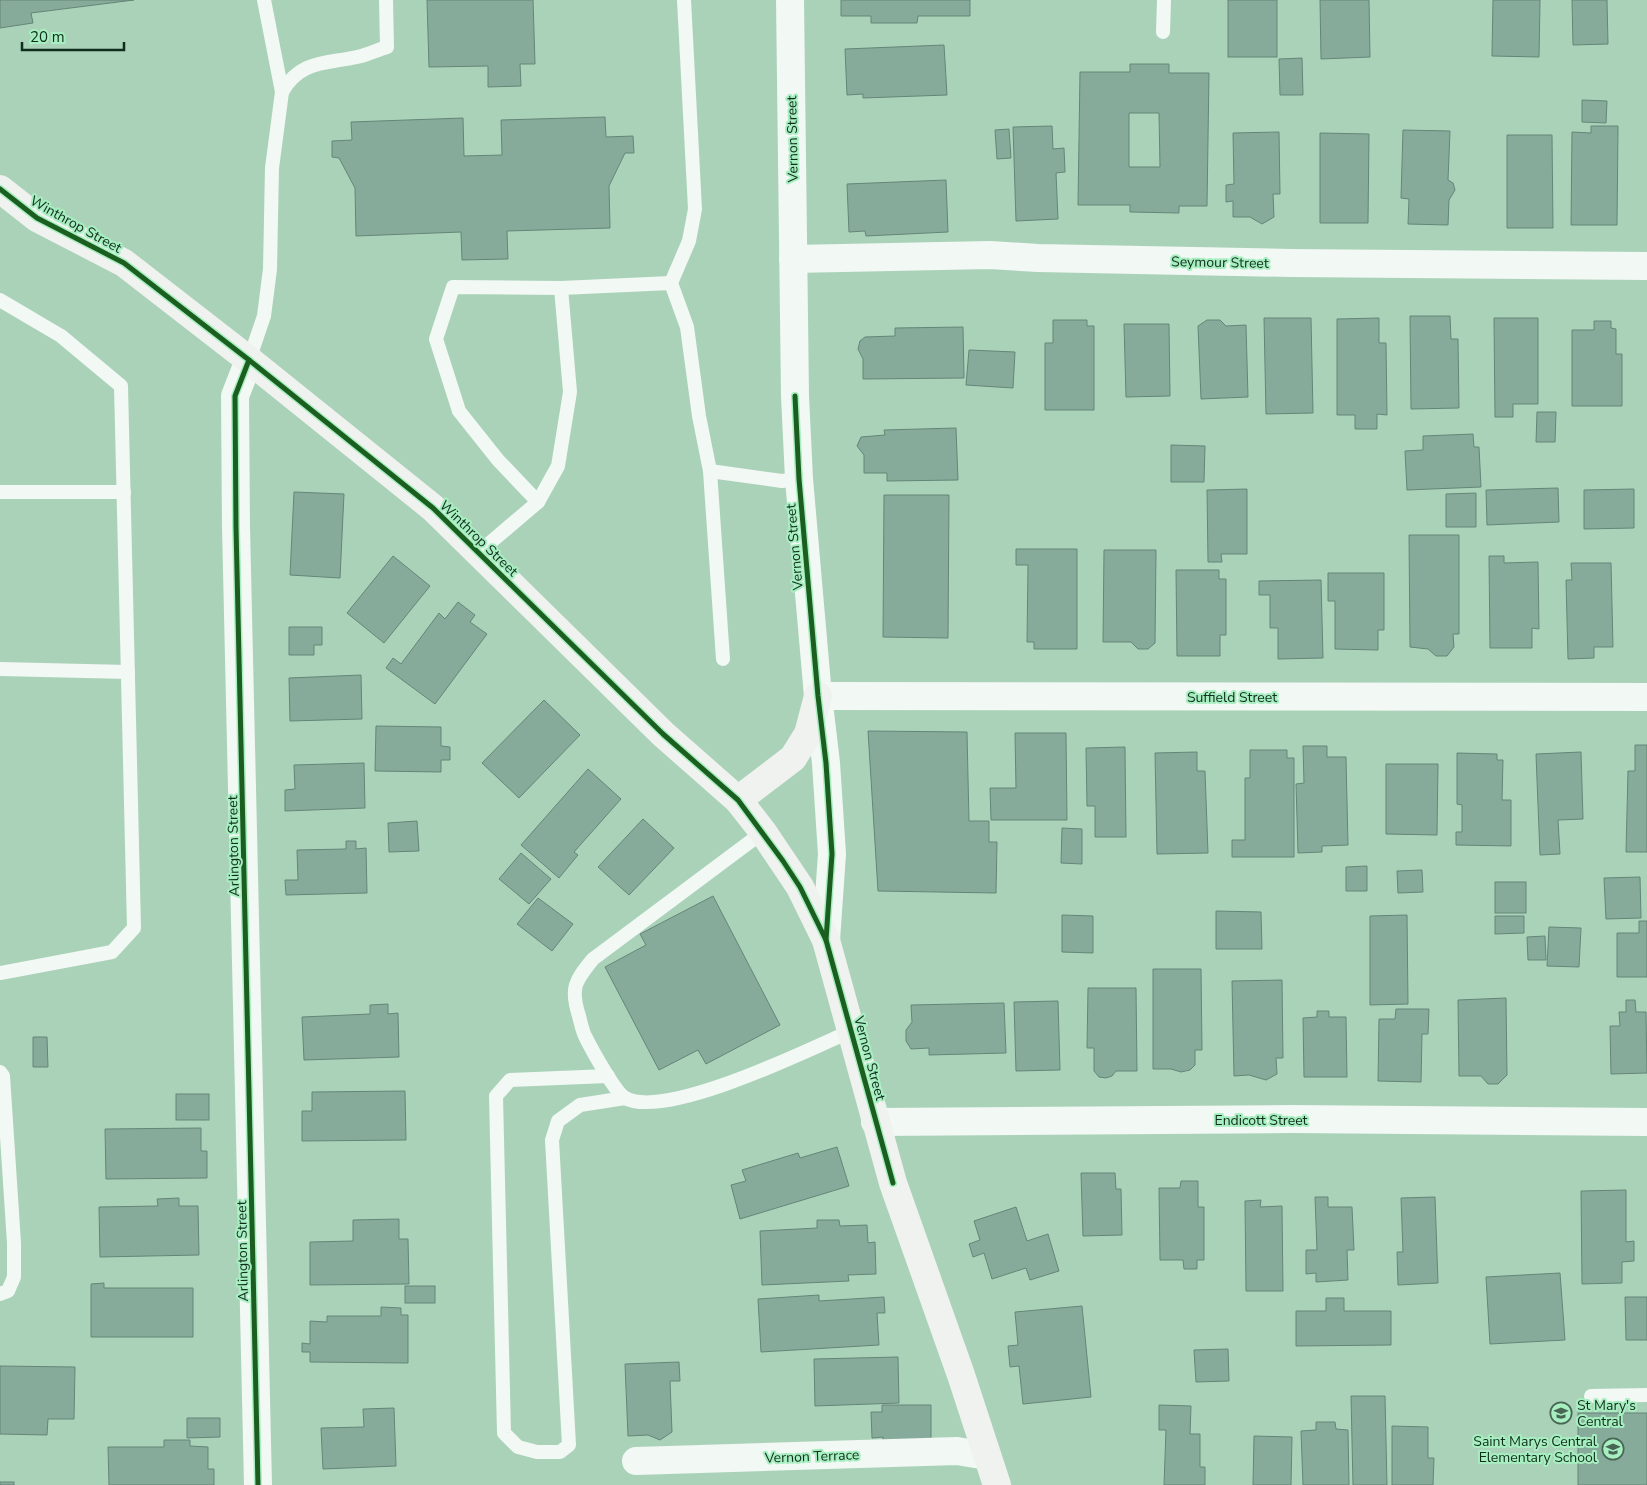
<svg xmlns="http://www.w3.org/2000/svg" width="1647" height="1485" viewBox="0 0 1647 1485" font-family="'Nunito Sans',sans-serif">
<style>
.building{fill:#86ab9b;stroke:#648677;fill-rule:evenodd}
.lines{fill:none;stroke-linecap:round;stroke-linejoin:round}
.service{stroke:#f2f8f4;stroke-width:14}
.minor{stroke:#f2f8f4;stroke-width:28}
.tertiary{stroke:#f2f8f4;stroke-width:28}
.secondary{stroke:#eff2ee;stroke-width:28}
.cycleway-casing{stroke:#a7efc0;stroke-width:8}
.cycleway{stroke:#1b5e20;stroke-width:5}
.labels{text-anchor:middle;stroke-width:4;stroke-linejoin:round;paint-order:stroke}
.street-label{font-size:14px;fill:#112e1d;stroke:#a7efc0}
.poi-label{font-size:14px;fill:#112e1d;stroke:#a7efc0;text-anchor:start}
</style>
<rect width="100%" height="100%" fill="#aad2b9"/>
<!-- building -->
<g class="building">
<path d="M0,0H134L31,13L33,23L0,28Z"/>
<path d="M427,0H533L535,64H520L521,86L488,87V66L429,67Z"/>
<path d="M841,0H970V16H918L917,23H871V16H841Z"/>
<rect x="1228" y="0" width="49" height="57"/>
<path d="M1320,0H1369L1370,57L1321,59Z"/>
<path d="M1493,0H1540L1539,57L1492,56Z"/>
<path d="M1572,0H1607L1608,44L1573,45Z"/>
<path d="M944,45L947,95L863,98V94L847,95L845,49Z"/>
<path d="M1302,58L1303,95H1280L1279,59Z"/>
<path d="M1130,64H1169V73H1209L1207,206H1179V213L1130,212V205H1078L1080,72H1130ZM1129,113H1159L1160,167H1129Z"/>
<path d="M1582,100L1607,101L1606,123L1582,122Z"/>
<path d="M605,117L606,137L633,136L634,153H625L609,186L610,228L507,231L508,259L462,260L461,232L356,236L355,188L339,158L332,157V141L352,140L351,122L463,118L464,156L502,155L501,120Z"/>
<path d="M1052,126L1053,149L1064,148L1065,172L1056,173L1058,219L1016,221L1013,127Z"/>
<path d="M1591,126H1618L1617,225H1571L1572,132L1591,133Z"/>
<path d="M1009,129L1011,158L997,159L995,130Z"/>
<path d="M1403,130L1450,131L1448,180L1453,183L1455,190L1449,200L1448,225L1408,224L1409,199L1401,198Z"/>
<path d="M1279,132L1280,194H1273L1274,217L1262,224L1250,217H1233V201L1226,202V185L1234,184L1233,133Z"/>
<path d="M1320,133L1369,134L1368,223H1320Z"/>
<path d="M1507,135H1552L1553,228H1507Z"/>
<path d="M946,180L948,232L866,236L865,231L849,232L847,184Z"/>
<path d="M1410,316H1450L1451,339H1458L1459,408L1411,409Z"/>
<path d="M1264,318H1311L1313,413L1266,414Z"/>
<path d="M1379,318V343H1386L1387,415L1377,414V429H1355V415H1337V319Z"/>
<path d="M1494,318H1538V404H1513V417H1495Z"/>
<path d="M1053,320H1087V326H1094V410H1045V343H1053Z"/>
<path d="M1207,320H1220L1226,326L1246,325L1248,397L1201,399L1198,326Z"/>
<path d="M1594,321H1611V328L1616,329V354H1622V406H1572V330H1594Z"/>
<path d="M1124,324H1169L1170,396L1126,397Z"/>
<path d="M963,327L964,378L863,379V359L858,349L860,341L865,337L895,336V328Z"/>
<path d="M969,350L1015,352L1013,388L966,385Z"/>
<path d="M1537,412H1556L1555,442H1536Z"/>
<path d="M956,428L958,480L887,481V473H864V455L857,446L861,437L885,435L884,430Z"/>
<path d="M1473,434L1474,447H1479L1481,487L1407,490L1405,451L1423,450V436Z"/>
<path d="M1171,445L1205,446L1204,482H1171Z"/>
<path d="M1558,488L1559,522L1487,525L1486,490Z"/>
<path d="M1247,489V554H1221L1222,562H1208L1207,490Z"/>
<path d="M1634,489V528L1584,529V490Z"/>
<path d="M294,492L344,494L340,578L290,575Z"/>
<path d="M1476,493V527H1446V494Z"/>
<path d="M884,495H949L948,638L883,637Z"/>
<path d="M1409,535H1459V634H1453L1454,647L1447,656H1436L1428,649L1410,647Z"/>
<path d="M1016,549H1077V649H1034V642H1027L1028,565H1016Z"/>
<path d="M1104,550H1156L1155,643L1148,649H1138L1131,642H1103Z"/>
<path d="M393,556L430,586L384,643L347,613Z"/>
<path d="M1489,556H1504V563L1538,562L1539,629L1532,628V648H1490Z"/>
<path d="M1571,563H1611L1613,647H1594V658L1568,659L1566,580H1572Z"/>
<path d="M1176,570H1219V579H1226V635H1220V656H1177Z"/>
<path d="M1328,573H1384V630H1378V650L1335,649V601H1328Z"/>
<path d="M1321,580L1323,658L1278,659V628H1270V595H1259V581Z"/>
<path d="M458,602L475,615L470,622L487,634L435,704L386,668L393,658L401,664L439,613L445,619Z"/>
<path d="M289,627H322V645H314V655H289Z"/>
<path d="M361,675L362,719L290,721L289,678Z"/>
<path d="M544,700L580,735L519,798L482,763Z"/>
<path d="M376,726L441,727V746L450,747V760H441V772L375,771Z"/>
<path d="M868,731L967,732L969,821H989V842H997L996,893L878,891Z"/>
<path d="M1015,733H1066L1067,820H991L990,788H1016Z"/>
<path d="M1635,745H1647V852H1626L1628,771H1635Z"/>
<path d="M1303,746H1327V757H1346L1348,845L1322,846V852L1298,853L1296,784L1304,783Z"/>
<path d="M1125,747L1126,837H1095V806H1087L1086,748Z"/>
<path d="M1250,750H1287V758H1294V857H1232V840H1245V778H1250Z"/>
<path d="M1197,752V771H1205L1208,853L1157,854L1155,753Z"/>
<path d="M1581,752L1583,819L1558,820L1560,854L1540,855L1536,754Z"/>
<path d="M1457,753L1497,754V760H1503L1502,800H1511V846L1456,845V832H1462V805L1457,804Z"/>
<path d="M364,763L365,808L285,811V790L295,789L294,765Z"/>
<path d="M1386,764H1438L1437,835L1386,834Z"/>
<path d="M588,769L621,799L574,852L578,855L559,878L521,845Z"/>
<path d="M643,819L674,848L629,895L598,867Z"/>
<path d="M417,821L419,851L389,852L388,823Z"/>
<path d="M1062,828L1082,829V864L1061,863Z"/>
<path d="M346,841H356V849L366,848L367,893L286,895L285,880H298L297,850L346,849Z"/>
<path d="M521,853L551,879L529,904L499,879Z"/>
<path d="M1367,866V891H1346V867Z"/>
<path d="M1422,870L1423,892L1398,893L1397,871Z"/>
<path d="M1640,877L1641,918L1606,919L1604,878Z"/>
<rect x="1495" y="882" width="31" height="31"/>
<path d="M713,896L780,1025L706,1064L698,1050L659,1070L605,967L646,945L640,934Z"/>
<path d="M538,898L573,924L552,951L517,924Z"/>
<path d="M1216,911L1261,912L1262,949H1216Z"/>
<path d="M1062,915L1093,916V953L1062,952Z"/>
<path d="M1407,915L1408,1004L1370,1005V916Z"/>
<path d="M1495,916H1524V933L1495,934Z"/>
<path d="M1639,921H1647V977H1617V933H1639Z"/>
<path d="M1549,927L1581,928L1579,967L1547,966Z"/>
<path d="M1545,936L1546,960H1528L1527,937Z"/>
<path d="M1153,969H1201L1202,1050H1195V1065L1190,1070L1181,1072L1171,1069H1153Z"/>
<path d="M1282,980L1283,1058H1276L1277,1074L1266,1080L1249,1075L1234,1076L1232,981Z"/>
<path d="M1088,988H1136L1137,1071H1116L1112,1076L1106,1078L1099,1077L1094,1071V1048H1087Z"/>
<path d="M1506,998L1507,1075L1498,1084H1488L1481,1076H1459L1458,1000Z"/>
<path d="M1626,1000H1635L1636,1012H1646L1647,1073L1611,1074L1610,1026H1620L1619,1012H1626Z"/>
<path d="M1058,1001L1060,1070L1016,1071L1014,1002Z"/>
<path d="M1004,1003L1006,1053L929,1055V1048L911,1049L906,1041V1030L912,1022L911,1005Z"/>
<path d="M388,1004V1014L398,1013L399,1057L304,1060L302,1017L370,1014V1005Z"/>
<path d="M1396,1009H1429L1428,1034H1422L1421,1082L1378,1081L1379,1019H1395Z"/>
<path d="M1317,1011H1329V1017H1346L1347,1077H1304L1303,1018L1317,1017Z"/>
<path d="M33,1037H47L48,1067H33Z"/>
<path d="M405,1091L406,1140L302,1141V1111H312V1092Z"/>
<rect x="176" y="1094" width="33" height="26"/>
<path d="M201,1128V1151H207V1178L106,1179L105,1129Z"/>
<path d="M837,1147L849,1186L740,1219L731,1185L746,1181L742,1170L798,1153L800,1158Z"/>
<path d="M1081,1173H1115L1116,1189H1121L1122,1235L1083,1236Z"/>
<path d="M1181,1181H1198V1207H1204V1260H1197V1269H1184L1183,1260H1160L1159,1188H1180Z"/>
<path d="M1626,1190V1242L1634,1241V1261L1622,1262V1283L1582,1284L1581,1191Z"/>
<path d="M1315,1197H1328V1207H1352L1354,1250H1347L1348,1280L1316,1282V1273L1306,1274V1250H1317Z"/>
<path d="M1435,1197L1438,1283L1398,1285L1397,1252H1403L1401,1198Z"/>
<path d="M179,1198V1206H198L199,1255L100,1257L99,1207L158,1206L157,1199Z"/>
<path d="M1261,1200L1260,1207L1282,1206L1283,1291H1246L1245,1201Z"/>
<path d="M1016,1207L1027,1241L1048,1234L1059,1271L1030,1280L1026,1268L992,1279L984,1253L973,1257L969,1244L980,1240L974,1221Z"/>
<path d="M399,1219V1239H408L409,1284L310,1285V1242L353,1241V1220Z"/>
<path d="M817,1220H839L840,1226L867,1225L868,1243L875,1242L876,1274L848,1275L849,1281L762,1285L760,1231L817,1228Z"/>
<path d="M1560,1273L1565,1340L1490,1344L1486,1277Z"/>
<path d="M104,1283V1288H193V1337H91V1284Z"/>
<rect x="405" y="1286" width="30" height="17"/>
<path d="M819,1295V1301L884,1297L885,1313H877L879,1345L761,1352L758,1299Z"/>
<path d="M1625,1297H1647V1340H1626Z"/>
<path d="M1326,1298H1344V1311H1391V1345L1296,1346V1311H1326Z"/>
<path d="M1082,1306L1091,1397L1023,1404L1019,1366L1010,1367L1008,1346L1018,1345L1015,1312Z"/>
<path d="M381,1307L401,1308V1315H408V1363L310,1362V1352H302V1343L310,1344V1321L327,1322V1316H381Z"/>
<path d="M1228,1349L1229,1381L1196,1382L1194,1350Z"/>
<path d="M898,1357L899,1403L815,1406L814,1359Z"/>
<path d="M679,1362L680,1381H670L672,1432L660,1440L648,1435L628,1436L625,1364Z"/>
<path d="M0,1366L75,1367L74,1419H48L47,1435L0,1434Z"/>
<path d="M1351,1396H1385L1387,1485H1353Z"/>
<path d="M882,1405H931V1442L883,1443V1437L872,1438L871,1412H882Z"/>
<path d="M1159,1405L1191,1406L1190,1434H1200V1467H1205V1485H1164L1166,1430H1159Z"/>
<path d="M394,1408L396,1466L323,1469L321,1428L364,1427L363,1409Z"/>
<rect x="1578" y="1413" width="69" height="72"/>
<path d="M187,1418H220V1437L187,1438Z"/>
<path d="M1316,1422H1335L1336,1429L1348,1430L1349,1485H1303L1301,1431L1316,1430Z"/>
<path d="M1392,1426L1428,1427V1458H1434L1433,1485H1392Z"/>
<path d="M1254,1436L1292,1437L1291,1485H1253Z"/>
<path d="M164,1440H190V1446L208,1447V1469H214V1485H109L108,1447H164Z"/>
<rect x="0" y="1482" width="14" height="3"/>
</g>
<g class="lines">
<!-- service -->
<g class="service">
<path d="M1163,32L1164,0"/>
<path d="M282,92C300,60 325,64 357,57C367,55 377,50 387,47L386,0"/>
<path d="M671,283L689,241L695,209L684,0"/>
<path d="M0,300L61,336L121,386L134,928L112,952L0,973"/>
<path d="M249,360L264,316L270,269L272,168L282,92L264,0"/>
<path d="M710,471L723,659"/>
<path d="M0,492H124"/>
<path d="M538,502L498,460L459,411L436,339L453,287L561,288"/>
<path d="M478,553L538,502L558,466L570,392L561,288L671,283L687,327L699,416L710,471L782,481L799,479"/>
<path d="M0,669L128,672"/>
<path d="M763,832L593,959C575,981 570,988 579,1016C581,1023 582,1031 586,1038C592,1050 615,1092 625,1098C666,1120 808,1050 851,1031"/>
<path d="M0,1072L3,1076L14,1243V1277L8,1291L0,1294"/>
<path d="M608,1076L510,1080L496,1096L504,1433L518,1447L537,1452H560L569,1445L552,1140L558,1121L580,1105L625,1098"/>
<path d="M1591,1396L1647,1395"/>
</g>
<!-- minor -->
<g class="minor">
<path d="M793,259L990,255L1038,258L1291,263L1647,266"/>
<path d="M249,360L235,396L236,527L258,1485"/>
<path d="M818,696L1647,697"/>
<path d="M875,1122L1293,1119L1647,1122"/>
<path d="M636,1461L957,1451L987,1456"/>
</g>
<!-- tertiary -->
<path class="tertiary" d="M790,0L795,396L799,479L818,696L826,763L832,854L826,940"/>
<!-- secondary -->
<g class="secondary">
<path d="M0,189L37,218L124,263L249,360L433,508L663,734L738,800L763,832L800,887L826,940L893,1183L961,1375L997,1485"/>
<path d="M738,800L793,758L808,734L818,696"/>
</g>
<!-- cycleway casing -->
<g class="cycleway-casing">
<g id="cycleway">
<path d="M0,189L37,218L124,263L249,360L433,508L663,734L738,800L783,861L800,887L826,940L893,1183"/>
<path d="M249,360L235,396L236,527L258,1485"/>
<path d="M795,396L799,479L818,696L826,763L832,854L826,940"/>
</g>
</g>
<!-- cycleway -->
<use href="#cycleway" class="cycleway"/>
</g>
<!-- icons -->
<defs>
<g id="school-ring" transform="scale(1.125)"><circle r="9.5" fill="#a7efc0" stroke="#476754" stroke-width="1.5"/><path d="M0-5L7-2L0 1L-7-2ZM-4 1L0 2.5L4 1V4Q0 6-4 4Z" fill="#476754"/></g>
</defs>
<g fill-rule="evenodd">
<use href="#school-ring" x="1561" y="1413"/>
<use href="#school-ring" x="1613" y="1449"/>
</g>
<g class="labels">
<!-- street labels -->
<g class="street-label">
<text transform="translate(792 139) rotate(-91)" y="5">Vernon Street</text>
<text transform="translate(76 224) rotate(29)" y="5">Winthrop Street</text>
<text transform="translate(1220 262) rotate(1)" y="5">Seymour Street</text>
<text transform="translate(479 538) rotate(44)" y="5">Winthrop Street</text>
<text transform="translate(794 547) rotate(-95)" y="5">Vernon Street</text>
<text x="1232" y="702">Suffield Street</text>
<text transform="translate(233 846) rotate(-91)" y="5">Arlington Street</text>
<text transform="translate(870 1058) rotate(75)" y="5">Vernon Street</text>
<text x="1261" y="1125">Endicott Street</text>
<text transform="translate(242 1251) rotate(-91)" y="5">Arlington Street</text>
<text transform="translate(812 1456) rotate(-2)" y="5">Vernon Terrace</text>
</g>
<!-- poi labels -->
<g class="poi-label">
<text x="1577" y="1410">St Mary's<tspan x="1577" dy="16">Central</tspan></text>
<text x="1597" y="1446" text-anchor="end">Saint Marys Central<tspan x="1597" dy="16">Elementary School</tspan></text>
</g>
</g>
<!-- scale -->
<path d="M22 42v8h102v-8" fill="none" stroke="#112e1d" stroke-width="2.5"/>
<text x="30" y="42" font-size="15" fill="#112e1d" stroke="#a7efc0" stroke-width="4" paint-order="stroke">20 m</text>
</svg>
